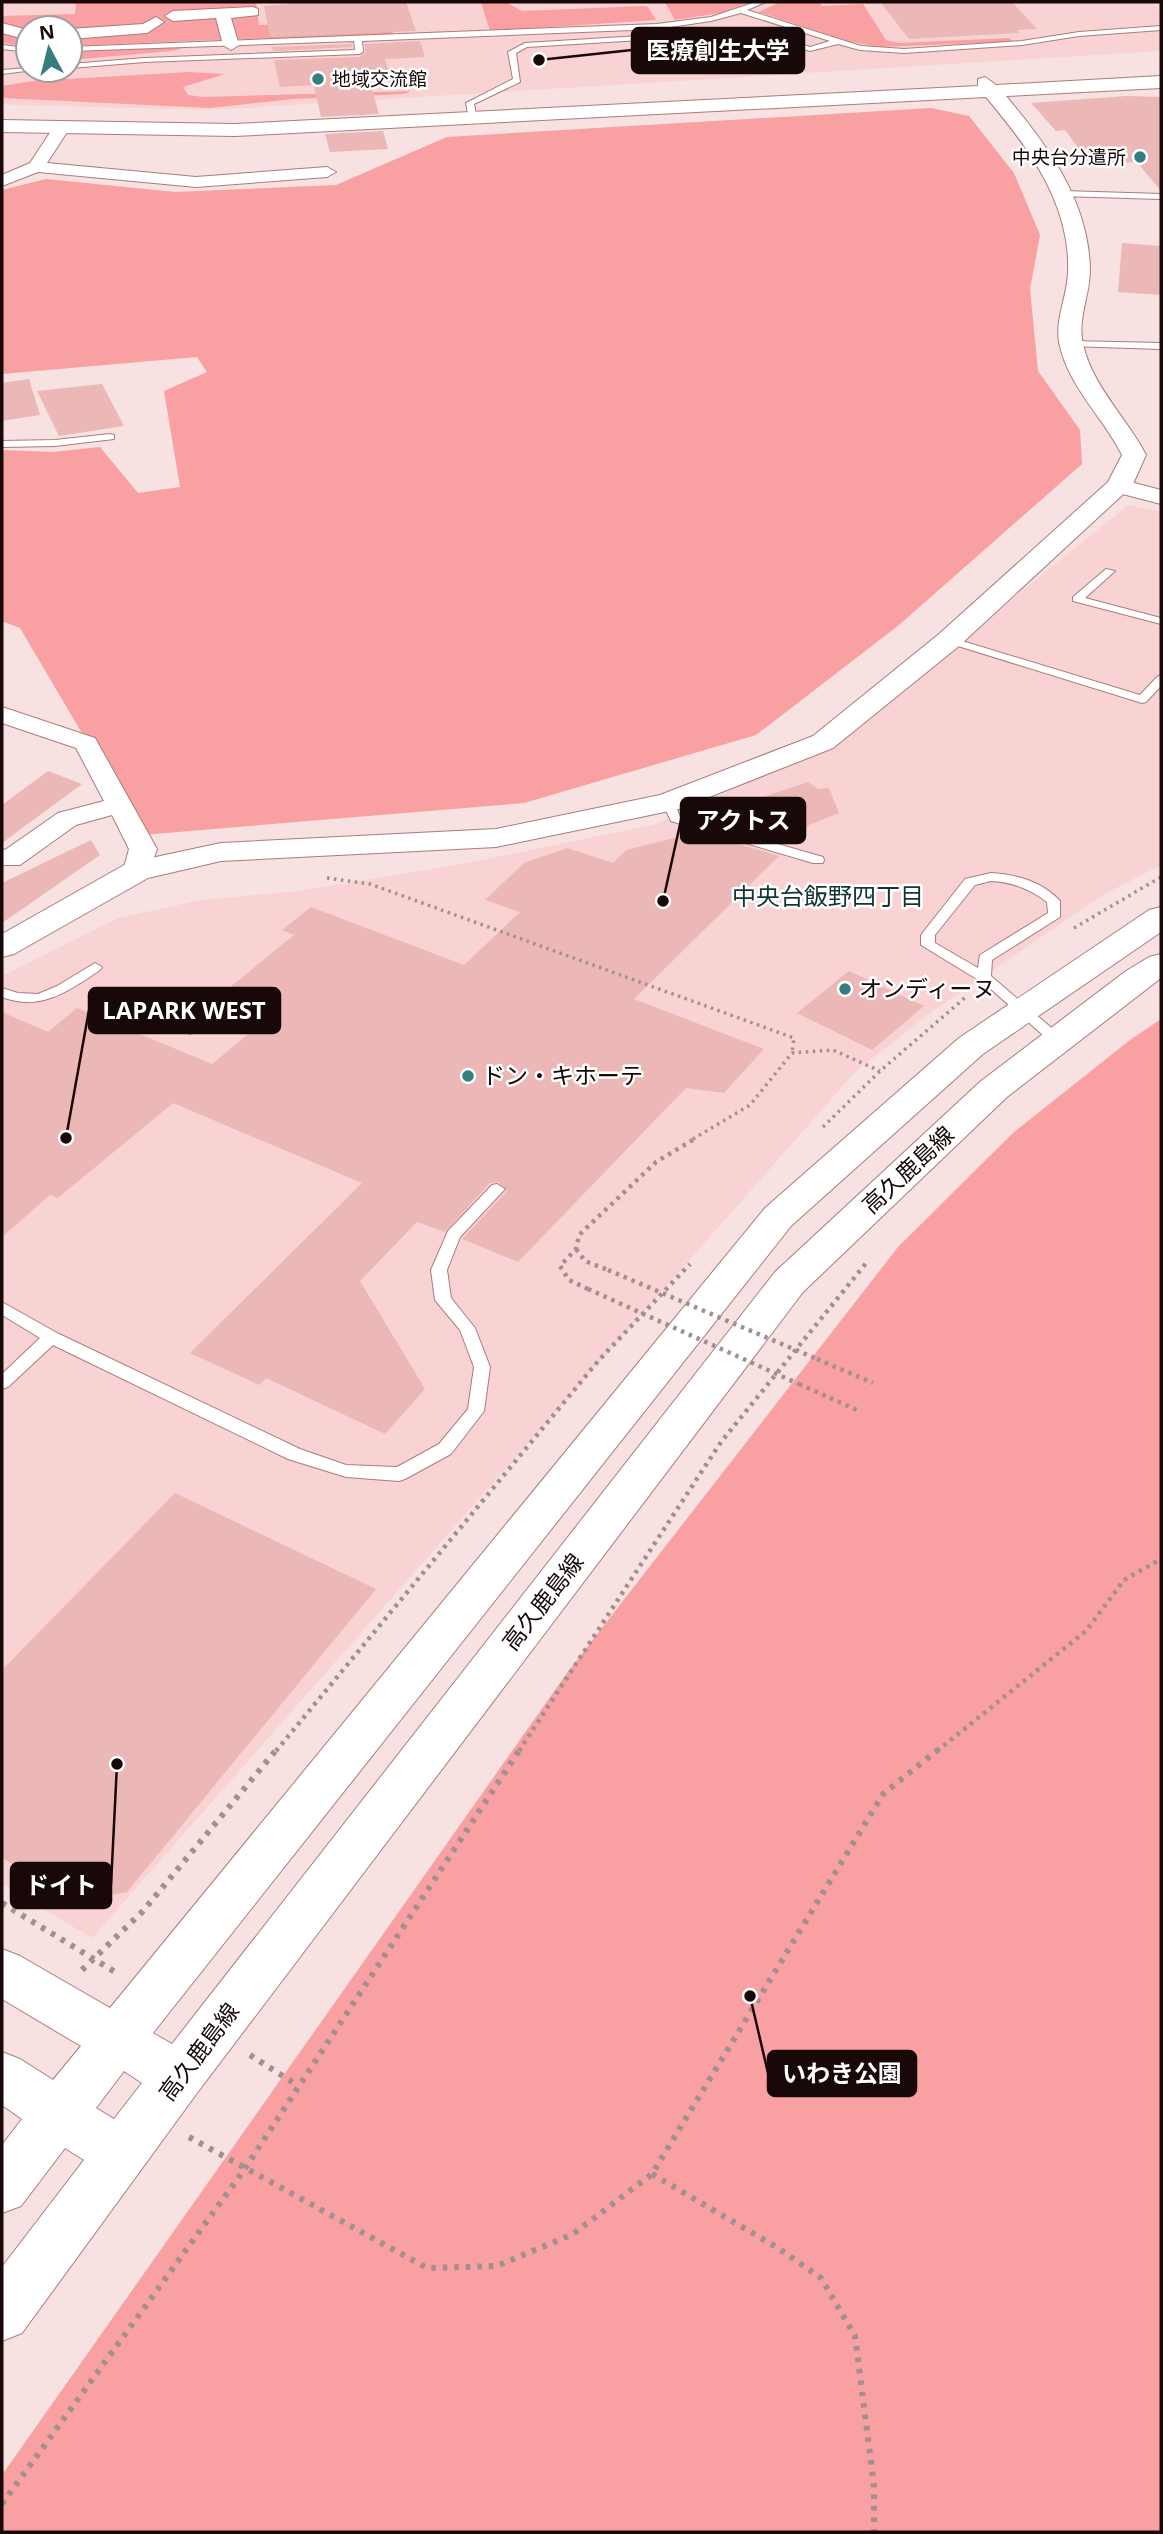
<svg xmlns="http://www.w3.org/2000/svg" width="1163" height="2534" viewBox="0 0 1163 2534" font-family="'Open Sans','Noto Sans JP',sans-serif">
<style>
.built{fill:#f9d3d3;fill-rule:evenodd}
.green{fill:#f8a0a2}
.building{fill:#ecb7b7}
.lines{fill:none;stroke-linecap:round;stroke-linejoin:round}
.lane-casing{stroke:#ac7b7c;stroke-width:2}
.street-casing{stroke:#ac7b7c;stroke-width:2}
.secondary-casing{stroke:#ac7b7c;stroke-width:2}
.path-far2{stroke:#a38f8f;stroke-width:3.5;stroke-dasharray:2.5 4.5;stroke-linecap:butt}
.path-far1{stroke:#a38f8f;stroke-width:4.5;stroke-dasharray:3.5 5;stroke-linecap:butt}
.path{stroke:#a38f8f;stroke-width:6;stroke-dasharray:4.5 7;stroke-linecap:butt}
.lane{fill:#fff;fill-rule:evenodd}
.street{fill:#fff;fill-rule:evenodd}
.secondary{fill:#fff;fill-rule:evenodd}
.path-bridge{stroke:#a38f8f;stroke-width:4.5;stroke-dasharray:3.5 5;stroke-linecap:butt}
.poi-dot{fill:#357e80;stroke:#fff;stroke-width:2.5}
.labels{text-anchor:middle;stroke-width:5;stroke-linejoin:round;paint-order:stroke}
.far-poi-label{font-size:19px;fill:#190808;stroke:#fff;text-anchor:start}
.poi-label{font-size:23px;fill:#190808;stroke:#fff;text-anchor:start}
.street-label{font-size:23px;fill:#190808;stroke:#fff}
.neighbourhood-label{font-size:24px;fill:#113435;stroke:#fff}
.leader{fill:none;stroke:#190808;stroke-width:2.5}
.callout-dot{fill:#190808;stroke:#fff;stroke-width:2.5}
.callout{fill:#190808;stroke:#190808;stroke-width:2.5}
.callout-label{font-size:24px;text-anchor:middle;font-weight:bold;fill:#fff}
</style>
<rect width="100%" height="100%" fill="#f7e1e1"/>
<!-- built -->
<g class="built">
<path d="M2,2H1161V51L210,110L17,105L2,104ZM28,28H70V70H28Z"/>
<path d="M1128,505L1161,512V865L1103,895L933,1011L856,1071L92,1938L2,1884V976L118,918L201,900L298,891L468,863L656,824L834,744Z"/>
</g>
<!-- green -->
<g class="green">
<path d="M256,2L259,25L389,19L394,37L236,39L70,46V28H28V47L2,43V16L75,14L76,3Z"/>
<path d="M481,2H505L522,11L644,6L648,7L656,20L490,31Z"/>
<path d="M665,2H750L721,13L675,20Z"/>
<path d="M780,2H819L822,6L863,4L886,40L898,43L1009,38L1013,42L877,47L848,41L759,12Z"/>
<path d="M186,47L172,51L70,60V52Z"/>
<path d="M188,72L225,74L183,87L188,95L203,97L411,91L404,94L293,99L210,108L2,98V86L33,81Z"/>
<path d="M931,108L969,116L1014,173L1040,235L1030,289L1038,371L1080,430L1082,464L899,625L756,735L524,803L142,835L20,628L2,621V450L52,452L100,447L138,493L180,487L164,391L207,372L197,357L2,374V190L46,179L175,192L336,185L447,137Z"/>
<path d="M1161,1019V2532H2V2475L567,1673L898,1247L1013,1133L1130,1040Z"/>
</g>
<!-- building -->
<g class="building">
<path d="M289,2H406L416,31L270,37L264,6L289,4Z"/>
<path d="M880,2H1012L1037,29L1017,30L1020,33L909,39Z"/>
<path d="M420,41L425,57L385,59L392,81L370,83L379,114L321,117L314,85L280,87L274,60L359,57L365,53V44Z"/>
<path d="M352,44V47L273,51L272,47Z"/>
<path d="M1126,96L1161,97V191L1137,162L1090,164L1065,130L1056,131L1031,103Z"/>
<path d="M383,131L388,149L330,152L325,134Z"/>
<path d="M1122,243L1161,246V295L1118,292Z"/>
<path d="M29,379L40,415L2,421V383Z"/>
<path d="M102,384L124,426L59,436L37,391Z"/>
<path d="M48,771L82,784L2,843V805Z"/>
<path d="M808,782L818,789L829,788L839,813L809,825L790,845L723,826L757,817L742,804Z"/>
<path d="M698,832L779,856L634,999L764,1049L724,1093L686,1088L518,1262L462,1239L507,1191L498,1182L490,1183L445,1232L417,1222L360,1281L425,1389L385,1434L266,1378L259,1385L190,1353L362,1183L173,1103L58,1198L50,1195L2,1237V1012L48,1032L77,1008L212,1064L274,1013L224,992L294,935L282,930L311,907L464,965L520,912L485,900L524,863L567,848L613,863L626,850Z"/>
<path d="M91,840L100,855L2,923V883Z"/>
<path d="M849,971L924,1006L872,1050L797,1013Z"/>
<path d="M175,1493L376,1589L127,1892L80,1900L2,1858V1670Z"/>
</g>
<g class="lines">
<!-- lane casing -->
<g class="lane-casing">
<g id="lane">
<path d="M756,2H766L747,10L861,46L904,49L1022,41L1079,32L1161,26V30L1079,36L1022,45L904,53L860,50L838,44L810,51L754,33L527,47L516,53L520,82L474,104L477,119L473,121L469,119L466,103L513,79L508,52L525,43L754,29L810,47L830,41L741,13L711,21L657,29L362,41L363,52L359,54L145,62L70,68V64L145,58L355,50L354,41L70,51V47L657,24L711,17Z"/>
<path d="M2,45L28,48V52L2,49Z"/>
<path d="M28,68V70H34L2,74V70Z"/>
<path d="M1064,191L1161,194V199L1061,196L1060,194Z"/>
<path d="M1070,341L1161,343V349L1067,346L1065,344Z"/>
<path d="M110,434L114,435V439L55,446L2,447V441L55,440Z"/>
<path d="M1106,569L1115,571L1085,598L1161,618V624L1073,601V597Z"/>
<path d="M949,637L1140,695L1157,677L1161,675V686L1146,702L1142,703L945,642L943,640Z"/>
<path d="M668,798L672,799L680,816L823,857L824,860L823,863H813L671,821L662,802Z"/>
<path d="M991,873C1016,874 1043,882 1060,901V917L992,960L991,976L1062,1037L1064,1040L1062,1043H1052L985,984L921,945V935L965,879ZM991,881C1012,882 1030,889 1047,902L1048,913L980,955L978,968L935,943V935L975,885Z"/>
<path d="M95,963L102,967L100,970C69,991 40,1012 2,997V988L18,993L38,994L57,986Z"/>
<path d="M497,1184L505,1189L460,1237L447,1270L451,1298L475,1328L490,1367L484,1411L451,1454L405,1479L399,1481L346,1477L288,1459L53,1345L8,1387L2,1389V1374L40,1338L2,1315V1302L57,1333L300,1449L346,1465L397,1467L439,1444L468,1409L474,1367L460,1330L435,1300L431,1270L448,1231L492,1185Z"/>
</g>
</g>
<!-- street casing -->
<g class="street-casing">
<g id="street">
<path d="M253,7L258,9V15L231,18L239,45L231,50L223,45L216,18L173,21L165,16L173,11Z"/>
<path d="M156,17L164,22L147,33L70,39V29L143,24Z"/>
<path d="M2,23L28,30V40L2,33Z"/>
<path d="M61,124L69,129L47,163L196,177L327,167L336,172L327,177L196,187L38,172L2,186V175L30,163L55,125Z"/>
<path d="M1119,479L1161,490V504L1111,491L1108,486L1111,481Z"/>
<path d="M2,707L95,738L157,849L147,877H127L123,871L129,849L112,815L76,825L20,865H2V849L5,850L58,813L104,801L76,748L2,723Z"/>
</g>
</g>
<!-- secondary casing -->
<g class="secondary-casing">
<g id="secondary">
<path d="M1161,76V88L1006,96C1048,146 1089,202 1090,270C1090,295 1077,319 1083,344C1092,386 1127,418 1146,455L1132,486L959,646L833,748L679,809L496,847L221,861L148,878L14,954L2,957V934L126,864L137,861L221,843L496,829L660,795L813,736L939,634L1108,482L1122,455C1103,417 1067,385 1059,342C1055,319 1067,297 1068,273C1071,204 1028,147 986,97L235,136L2,132V120L235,124L978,86V79L985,77L996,85Z"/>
<path d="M1161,907V932L983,1054L791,1226L153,2033L172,2044L775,1272L981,1081L1126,971L1149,957L1161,954V978L1007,1097L803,1292L197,2093L22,2333L2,2341V2267L84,2160L65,2148L21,2206L2,2213V2145L22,2119L2,2105V2052L20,2059L53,2080L81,2046L2,1999V1949L20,1956L110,2008L765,1208L959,1038L1149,910ZM124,2071L142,2083L114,2119L96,2108Z"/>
</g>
</g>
<!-- path-far2 -->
<g class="path-far2">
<path d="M327,878L370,884L794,1038L792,1053"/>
<path d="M1074,928L1161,877"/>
<path d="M100,992L192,1034"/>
<path d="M823,1127L880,1071L967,996"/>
<path d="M693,1139L750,1105L792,1053L833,1050L880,1071"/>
</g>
<!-- path-far1 -->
<g class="path-far1">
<path d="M576,1249L585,1261L608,1270"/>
<path d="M588,1289L569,1280L560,1266L576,1249L579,1235L656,1162L696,1138"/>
<path d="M817,1359L873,1383"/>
<path d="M799,1384L857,1410"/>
<path d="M276,1751L599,1360L690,1264"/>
<path d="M519,1751L721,1442L867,1262"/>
<path d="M937,1751L1086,1631L1124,1580L1161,1559"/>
</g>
<!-- path -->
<g class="path">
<path d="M2,1903L115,1972"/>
<path d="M82,1970L143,1911L277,1749"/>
<path d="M250,2055L297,2085"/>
<path d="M189,2137L427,2268L497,2266L573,2234L652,2174L883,1794L939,1749"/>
<path d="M652,2174L778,2248L821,2278L855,2336L874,2486V2532"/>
<path d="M2,2504L244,2170L520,1749"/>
</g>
<!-- lane -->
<use href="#lane" class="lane"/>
<!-- street -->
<use href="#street" class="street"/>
<!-- secondary -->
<use href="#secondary" class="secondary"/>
<!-- path-bridge -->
<g class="path-bridge">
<path d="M608,1270L817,1359"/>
<path d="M588,1289L799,1384"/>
</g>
</g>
<!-- markers -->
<g class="poi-dot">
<circle cx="318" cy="79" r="7"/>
<circle cx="1140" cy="157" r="7"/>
<circle cx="845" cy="989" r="7"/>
<circle cx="468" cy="1076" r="7"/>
</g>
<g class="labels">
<!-- far-poi labels -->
<g class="far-poi-label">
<text x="332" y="86">地域交流館</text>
<text x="1126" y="164" text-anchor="end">中央台分遣所</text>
</g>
<!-- poi labels -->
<g class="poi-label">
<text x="859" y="997">オンディーヌ</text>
<text x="482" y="1084">ドン・キホーテ</text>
</g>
<!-- street labels -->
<g class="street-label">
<text transform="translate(908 1170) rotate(-43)" y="8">高久鹿島線</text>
<text transform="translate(543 1602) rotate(-52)" y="8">高久鹿島線</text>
<text transform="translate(199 2052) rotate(-53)" y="8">高久鹿島線</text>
</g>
<!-- neighbourhood labels -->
<g class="neighbourhood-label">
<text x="828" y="905">中央台飯野四丁目</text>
</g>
</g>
<!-- callouts -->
<path class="leader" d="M539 60L632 50M663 901L681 820M66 1138L89 1010M117 1764L111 1885M750 1996L768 2073"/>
<g class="callout-dot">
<circle cx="539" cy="60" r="7"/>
<circle cx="663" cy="901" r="7"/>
<circle cx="66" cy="1138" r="7"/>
<circle cx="117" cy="1764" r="7"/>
<circle cx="750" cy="1996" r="7"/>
</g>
<g class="callout">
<rect x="632" y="28" width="172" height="45" rx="7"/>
<rect x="681" y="798" width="124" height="45" rx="7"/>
<rect x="89" y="988" width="191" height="45" rx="7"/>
<rect x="11" y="1863" width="100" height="45" rx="7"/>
<rect x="768" y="2051" width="148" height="45" rx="7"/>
</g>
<g class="callout-label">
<text x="718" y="59">医療創生大学</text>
<text x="743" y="829">アクトス</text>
<text x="184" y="1019">LAPARK WEST</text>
<text x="61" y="1894">ドイト</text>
<text x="842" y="2082">いわき公園</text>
</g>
<!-- border -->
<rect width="1163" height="2534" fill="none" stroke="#190808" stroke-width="7"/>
<!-- north arrow -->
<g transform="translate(49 49) rotate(353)"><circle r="33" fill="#ffffff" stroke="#a39c9c" stroke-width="2"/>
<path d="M0-5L12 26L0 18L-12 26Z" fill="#357e80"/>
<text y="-10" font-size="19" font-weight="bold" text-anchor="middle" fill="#190808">N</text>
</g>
</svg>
